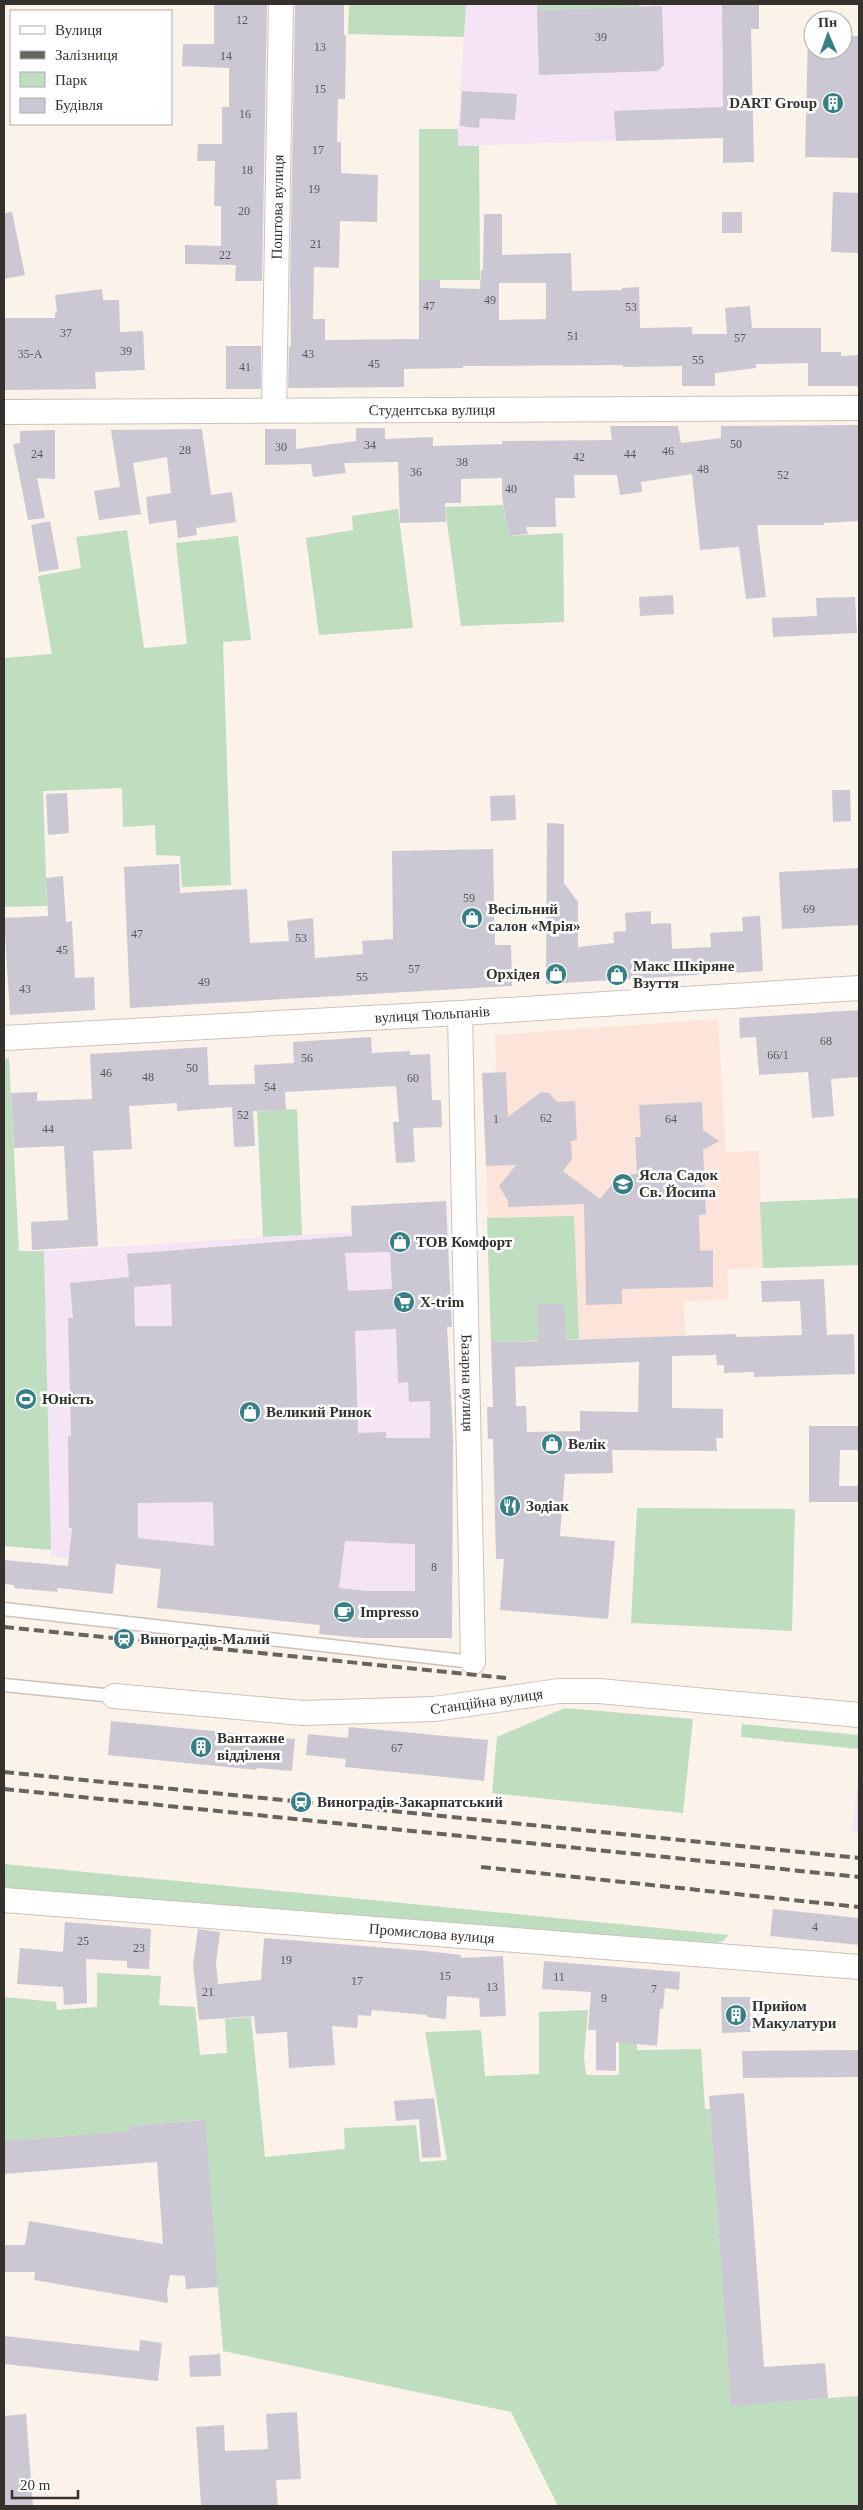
<svg xmlns="http://www.w3.org/2000/svg" width="863" height="2510" viewBox="0 0 863 2510" font-family="Georgia,serif">
<style>
.commercial{fill:#f5e4f5}
.education{fill:#fde4db}
.green{fill:#bfddbf}
.building{fill:#cbc8d3;fill-rule:evenodd}
.lines{fill:none;stroke-linecap:round;stroke-linejoin:round}
.lane-casing{stroke:#cbc3ba;stroke-width:15}
.street-casing{stroke:#cbc3ba;stroke-width:26}
.lane{stroke:#fff;stroke-width:12}
.street{stroke:#fff;stroke-width:24}
.rail{stroke:#67635e;stroke-width:4;stroke-dasharray:10 5;stroke-linecap:butt}
.labels{text-anchor:middle;stroke-width:5;stroke-linejoin:round;paint-order:stroke}
.number-label{font-size:12px;fill:#5a5857}
.poi-label{font-size:15px;font-weight:bold;fill:#35322e;stroke:#fff;text-anchor:start}
.street-label{font-size:15px;fill:#35322e;stroke:#fff}
</style>
<rect width="100%" height="100%" fill="#fbf2ea"/>
<!-- commercial -->
<g class="commercial">
<path d="M466,4H722L723,137L457,146Z"/>
<path d="M446,1201L447,1327L453,1433H430L429,1542L415,1543V1591H368L51,1557L44,1251L351,1232V1206Z"/>
<path d="M859,1768V1833L852,1832Z"/>
</g>
<!-- education -->
<path class="education" d="M718,1019L726,1152L759,1151L763,1268L727,1269L729,1300L684,1301L685,1336L491,1342L486,1166L510,1165L506,1072H496L495,1035Z"/>
<!-- green -->
<g class="green">
<path d="M349,4H466L464,37L348,34Z"/>
<path d="M537,4H639V7L537,10Z"/>
<path d="M419,129H458V146H479L480,280H419Z"/>
<path d="M503,505L509,536L563,533L564,622L461,626L445,507Z"/>
<path d="M398,509L413,628L319,635L306,538L353,530L352,516Z"/>
<path d="M127,530L144,648L187,644L176,543L238,536L251,640L223,642L231,885L182,887L180,856L156,855L155,825L123,827L122,788L43,791L47,906L4,907V658L52,654L38,576L81,568L76,537Z"/>
<path d="M9,1058L19,1251H44L51,1550L4,1546V1059Z"/>
<path d="M297,1109L302,1235L263,1237L257,1111Z"/>
<path d="M859,1198V1265L763,1268L760,1202Z"/>
<path d="M574,1216L579,1339L491,1342L487,1218Z"/>
<path d="M637,1508L795,1509L792,1631L631,1623Z"/>
<path d="M565,1708L693,1719L683,1813L492,1793L497,1737Z"/>
<path d="M742,1724L859,1735V1749L741,1737Z"/>
<path d="M4,1864L729,1935L723,1941L713,1944L4,1890Z"/>
<path d="M97,1973L161,1976L159,2005L195,2007L200,2055L227,2053L225,2019L251,2017L265,2157L345,2149L344,2128L416,2125L420,2162L447,2160L425,2032L481,2030L485,2076L539,2074V2012L588,2010L584,2057L586,2075H619V2040H637V2050L701,2049L705,2109H710L731,2405L859,2396V2506H558L511,2412L223,2351L204,2120L130,2126V2131L4,2141V1997L56,2002L57,2010L97,2007Z"/>
</g>
<!-- building -->
<g class="building">
<path d="M214,4H267L262,281H235L236,265L185,264V245L221,246V206H214L215,161H197L198,144H222V107H229V68L182,66L183,44H214Z"/>
<path d="M295,4H344V35H346L345,99H338L337,142H341V173L378,175L377,222L340,221L339,268L314,267L313,319H325V340L419,339V280H440V288L480,289L481,270H483L484,214H502V255L571,253L572,291L622,290V288L639,287L640,328L692,327V334H727L725,308L750,306L752,328H821V352H841V356L859,355V386H808V363L756,364V368L715,373V386H682V366L623,367V365L463,366V368L404,369V387L288,388L289,346H291L290,282ZM499,283H546V319L499,320Z"/>
<path d="M722,4H759V29H751L754,162L723,163V138L616,141L614,111L723,107Z"/>
<path d="M662,6L664,65L658,71L539,75L537,10Z"/>
<path d="M808,35H813V50H843V36H859V158L805,157Z"/>
<path d="M462,91L517,94L515,120L480,118L479,128L460,126Z"/>
<path d="M833,192L859,193V253L831,252Z"/>
<path d="M12,212L25,275L4,279V213Z"/>
<rect x="722" y="212" width="20" height="21"/>
<path d="M102,289L103,300H119L120,332L143,331L145,370L95,372L96,389L4,390V318H55V313L57,312L55,295Z"/>
<rect x="226" y="346" width="35" height="43"/>
<path d="M859,425V521L824,523V525H757L766,597L746,599L739,547L700,550L692,474L641,482L642,492L620,495L617,475H574L575,498H555L556,527H526L528,534L509,536L502,497V478L461,479V503H445L446,522L400,523L398,462L344,463L346,473L313,477L311,464L265,465V429H296V449L356,441V428H385V439L433,437V446L502,444V441L612,440L610,426H678L681,443L721,438V426Z"/>
<path d="M202,429L211,495L232,492L236,522L196,528L197,535L178,538L176,520L149,524L146,497L171,493L167,457L133,463L141,514L99,520L94,491L120,487L111,430Z"/>
<path d="M55,430V479L37,478L45,518L28,520L13,444L20,443V431Z"/>
<path d="M50,521L59,569L39,572L31,525Z"/>
<path d="M673,595L674,614L640,616L639,597Z"/>
<path d="M855,597L857,633L773,637L772,618L817,616L816,598Z"/>
<path d="M832,790H850L851,821L833,822Z"/>
<path d="M67,793L69,833L48,835L46,794Z"/>
<path d="M515,795L516,820L491,821L490,796Z"/>
<path d="M547,823L564,824V883L578,902V947L614,943L613,932L626,931L625,913L651,911V924L671,923L672,949L711,947L710,933L743,931L742,917L760,916L763,971L546,984Z"/>
<path d="M493,849L495,945H511L512,986L130,1008L124,867L179,864L180,893L247,889L250,943L289,941L287,921L313,918L315,958L363,954L362,941L393,939L392,851Z"/>
<path d="M859,868V925L782,929L779,872Z"/>
<path d="M63,876L66,922L72,921L75,978L94,977L95,1010L10,1015L4,918L48,916L46,878Z"/>
<path d="M859,1010V1077L831,1079L834,1116L812,1118L808,1072L759,1075L756,1037L740,1038L739,1018Z"/>
<path d="M371,1037L372,1053L410,1051V1055L430,1054L432,1100H441L442,1127L413,1128L415,1162L396,1163L393,1122H399L396,1086L285,1092L286,1110L253,1111L255,1146L234,1147L232,1107L177,1111V1103L129,1106L132,1149L93,1151L98,1246L32,1250L31,1222L68,1220L64,1146L14,1148L11,1093L37,1092V1101L92,1099L90,1054L207,1047L209,1085L255,1084L254,1065L294,1063L293,1042Z"/>
<path d="M506,1072L508,1117L541,1092L549,1093L557,1102L575,1101L577,1140L571,1141L572,1159L563,1171L600,1199L619,1175L637,1174L635,1137H641L639,1105L702,1102L703,1130L719,1141L703,1150L706,1214L699,1215L700,1251L713,1250V1287L622,1289V1304L586,1305L584,1204L508,1207V1201L499,1186L516,1165L486,1166L482,1073Z"/>
<path d="M446,1201L452,1327H447L453,1439L452,1638H363L319,1634L320,1625L157,1608L161,1569L116,1564L113,1594L58,1588L57,1592L14,1588V1585L4,1584V1560L68,1566L72,1528H69L68,1436H71L68,1318H73L70,1283L129,1277L127,1254L352,1236L351,1206ZM390,1252L392,1289L348,1291L345,1253ZM171,1284L172,1326H135L134,1287ZM396,1329L398,1383L408,1382L409,1402L430,1401V1438H386V1432L358,1433L355,1331ZM213,1502L214,1546L138,1538V1503ZM345,1541L415,1544V1591H368L339,1588Z"/>
<path d="M824,1279L827,1335L854,1334L855,1374L754,1377V1372L724,1373V1365H717L716,1355L672,1356V1408L723,1409V1438H716L717,1451L612,1450L613,1473L565,1474L560,1536L615,1541L608,1619L500,1610L504,1559H496L493,1439H488L487,1407H493L491,1342L539,1341L537,1305L564,1304L566,1340L736,1334V1337L802,1335L800,1301L762,1302L761,1281ZM639,1362L638,1412L580,1411V1431L527,1432L526,1406H516L515,1367Z"/>
<path d="M809,1426H859V1450H840L839,1486H859V1502H809Z"/>
<path d="M111,1721L295,1739L292,1771L257,1768L256,1770L108,1755Z"/>
<path d="M349,1727L488,1740L484,1781L345,1767L346,1759L306,1755L308,1734L348,1738Z"/>
<path d="M773,1909L859,1918V1945L770,1936Z"/>
<path d="M65,1922L151,1929L149,1969L127,1968V1961L86,1959L87,2003L64,2005L63,1987L17,1984L20,1948L63,1952Z"/>
<path d="M198,1929L220,1932L216,1963L218,1984L261,1980L264,1938L426,1951L461,1955V1958L503,1956L506,2016L480,2017L479,1998L447,1996L446,2019L427,2017V2015L372,2010L371,2016L358,2015L357,2028L332,2026L335,2065L289,2068L287,2032L256,2034L254,2016L199,2020L193,1965Z"/>
<path d="M544,1961L680,1972L679,1990L665,1988L663,2009H660L657,2046L616,2042V2071L596,2070V2030H588L591,1992L542,1989Z"/>
<path d="M721,1997H750L751,2032L722,2033Z"/>
<path d="M859,2050V2077L743,2078L742,2051Z"/>
<path d="M744,2093L764,2367L825,2363L828,2398L731,2406L709,2096Z"/>
<path d="M434,2098L441,2157L422,2158L419,2119L396,2121L394,2101Z"/>
<path d="M205,2120L218,2287L186,2289L185,2276L170,2275L167,2291L168,2303L34,2280L35,2272H4V2245H25L29,2221L163,2244L157,2162L4,2174V2141L130,2131V2126Z"/>
<path d="M4,2336L139,2351L140,2340L162,2343L158,2381L4,2364Z"/>
<path d="M220,2354L221,2376L190,2377L189,2356Z"/>
<path d="M297,2412L301,2479L276,2480L278,2506H201L196,2427L224,2425L225,2451L268,2449L266,2414Z"/>
<path d="M26,2414L33,2506H4V2416Z"/>
</g>
<g class="lines">
<!-- lane casing -->
<g class="lane-casing">
<g id="lane">
<path d="M4,1609L473,1662"/>
<path d="M4,1685L114,1696"/>
</g>
</g>
<!-- street casing -->
<g class="street-casing">
<g id="street">
<path id="s1" d="M274,409L281,4"/>
<path id="s2" d="M4,412L859,408"/>
<path id="s3" d="M460,1013L473,1662"/>
<path id="s4" d="M4,1038L460,1013L859,988"/>
<path id="s5" d="M114,1696L303,1713L434,1709L559,1691H599L859,1715"/>
<path id="s6" d="M4,1900L859,1967"/>
</g>
</g>
<!-- lane -->
<use href="#lane" class="lane"/>
<!-- street -->
<use href="#street" class="street"/>
<!-- rail -->
<g class="rail">
<path d="M4,1627L506,1678"/>
<path d="M4,1772L859,1858"/>
<path d="M4,1789L859,1877"/>
<path d="M481,1867L859,1907"/>
</g>
</g>
<!-- icons -->
<defs>
<g id="building-disc" transform="scale(1.125)"><circle r="9.5" fill="#367f84" stroke="#fff"/><path d="M-4-6H4V6H1V3H-1V6H-4ZM-2.5-4.3h1.7v1.8h-1.7ZM.8-4.3h1.7v1.8H.8ZM-2.5-1h1.7V.8h-1.7ZM.8-1h1.7V.8H.8Z" fill="#fff"/></g>
<g id="shop-disc" transform="scale(1.125)"><circle r="9.5" fill="#367f84" stroke="#fff"/><path d="M-5-2.5h2.3a2.7 3.5 0 0 1 5.4 0H5L5.5 6h-11ZM-1.5-2.5h3a1.5 2.3 0 0 0-3 0Z" fill="#fff"/></g>
<g id="school-disc" transform="scale(1.125)"><circle r="9.5" fill="#367f84" stroke="#fff"/><path d="M0-5L7-2L0 1L-7-2ZM-4 1L0 2.5L4 1V4Q0 6-4 4Z" fill="#fff"/></g>
<g id="supermarket-disc" transform="scale(1.125)"><circle r="9.5" fill="#367f84" stroke="#fff"/><path d="M-6-5.5h2.5l.6 2H6L4.5 2H-2.5L-4.4-4H-6ZM-1.5 3.2a1.3 1.3 0 1 0 .1 0ZM3 3.2a1.3 1.3 0 1 0 .1 0Z" fill="#fff"/></g>
<g id="stadium-disc" transform="scale(1.125)"><circle r="9.5" fill="#367f84" stroke="#fff"/><path d="M0-5a6.5 5 0 1 0 0 10a6.5 5 0 1 0 0-10ZM-3.5-1.8h7v3.6h-7Z" fill="#fff"/></g>
<g id="restaurant-disc" transform="scale(1.125)"><circle r="9.5" fill="#367f84" stroke="#fff"/><path d="M-5-6h1v4h1v-4h1v4h1v-4h1v5L-1.5 .5V6h-2V.5L-5-1ZM5-6V6H3V1.5H1.5Q1.5-4 5-6Z" fill="#fff"/></g>
<g id="cafe-disc" transform="scale(1.125)"><circle r="9.5" fill="#367f84" stroke="#fff"/><path d="M-5.5-4.5H6V0H3Q3 3.5 0 3.5H-2.5Q-5.5 3.5-5.5 0ZM3-3.2v2h1.7v-2ZM-6 4.5H4V6H-6Z" fill="#fff"/></g>
<g id="station-disc" transform="scale(1.125)"><circle r="9.5" fill="#367f84" stroke="#fff"/><path d="M-3-6H3Q5-6 5-4V2Q5 4 3 4L4.5 6H3L1.5 4h-3L-3 6H-4.5L-3 4Q-5 4-5 2V-4Q-5-6-3-6ZM-3.5-4v3h7v-3ZM-3.5 1v1.5H-2V1ZM2 1v1.5H3.5V1Z" fill="#fff"/></g>
</defs>
<g fill-rule="evenodd">
<use href="#building-disc" x="833" y="103"/>
<use href="#shop-disc" x="472" y="918"/>
<use href="#shop-disc" x="556" y="974"/>
<use href="#shop-disc" x="617" y="975"/>
<use href="#school-disc" x="623" y="1184"/>
<use href="#shop-disc" x="400" y="1242"/>
<use href="#supermarket-disc" x="404" y="1302"/>
<use href="#stadium-disc" x="26" y="1399"/>
<use href="#shop-disc" x="250" y="1412"/>
<use href="#shop-disc" x="552" y="1444"/>
<use href="#restaurant-disc" x="510" y="1506"/>
<use href="#cafe-disc" x="344" y="1612"/>
<use href="#station-disc" x="124" y="1639"/>
<use href="#building-disc" x="201" y="1747"/>
<use href="#station-disc" x="301" y="1802"/>
<use href="#building-disc" x="736" y="2015"/>
</g>
<g class="labels">
<!-- number labels -->
<g class="number-label">
<text x="242" y="24">12</text>
<text x="601" y="41">39</text>
<text x="320" y="51">13</text>
<text x="226" y="60">14</text>
<text x="320" y="93">15</text>
<text x="245" y="118">16</text>
<text x="318" y="154">17</text>
<text x="247" y="174">18</text>
<text x="314" y="193">19</text>
<text x="244" y="215">20</text>
<text x="316" y="248">21</text>
<text x="225" y="259">22</text>
<text x="490" y="304">49</text>
<text x="429" y="310">47</text>
<text x="631" y="311">53</text>
<text x="66" y="337">37</text>
<text x="573" y="340">51</text>
<text x="740" y="342">57</text>
<text x="126" y="355">39</text>
<text x="30" y="358">35-А</text>
<text x="308" y="358">43</text>
<text x="698" y="364">55</text>
<text x="374" y="368">45</text>
<text x="245" y="371">41</text>
<text x="736" y="448">50</text>
<text x="370" y="449">34</text>
<text x="281" y="451">30</text>
<text x="185" y="454">28</text>
<text x="668" y="455">46</text>
<text x="37" y="458">24</text>
<text x="630" y="458">44</text>
<text x="579" y="461">42</text>
<text x="462" y="466">38</text>
<text x="703" y="473">48</text>
<text x="416" y="476">36</text>
<text x="783" y="479">52</text>
<text x="511" y="493">40</text>
<text x="469" y="902">59</text>
<text x="809" y="913">69</text>
<text x="137" y="938">47</text>
<text x="301" y="942">53</text>
<text x="62" y="954">45</text>
<text x="414" y="973">57</text>
<text x="362" y="981">55</text>
<text x="204" y="986">49</text>
<text x="25" y="993">43</text>
<text x="826" y="1045">68</text>
<text x="778" y="1059">66/1</text>
<text x="307" y="1062">56</text>
<text x="192" y="1072">50</text>
<text x="106" y="1077">46</text>
<text x="148" y="1081">48</text>
<text x="413" y="1082">60</text>
<text x="270" y="1091">54</text>
<text x="243" y="1119">52</text>
<text x="546" y="1122">62</text>
<text x="496" y="1123">1</text>
<text x="671" y="1123">64</text>
<text x="48" y="1133">44</text>
<text x="434" y="1571">8</text>
<text x="397" y="1752">67</text>
<text x="815" y="1931">4</text>
<text x="83" y="1945">25</text>
<text x="139" y="1952">23</text>
<text x="286" y="1964">19</text>
<text x="445" y="1980">15</text>
<text x="559" y="1981">11</text>
<text x="357" y="1985">17</text>
<text x="492" y="1991">13</text>
<text x="654" y="1993">7</text>
<text x="208" y="1996">21</text>
<text x="604" y="2002">9</text>
</g>
<!-- poi labels -->
<g class="poi-label">
<text x="817" y="108" text-anchor="end">DART Group</text>
<text x="488" y="914">Весільний<tspan x="488" dy="17">салон «Мрія»</tspan></text>
<text x="633" y="971">Макс Шкіряне<tspan x="633" dy="17">Взуття</tspan></text>
<text x="540" y="979" text-anchor="end">Орхідея</text>
<text x="639" y="1180">Ясла Садок<tspan x="639" dy="17">Св. Йосипа</tspan></text>
<text x="416" y="1247">ТОВ Комфорт</text>
<text x="420" y="1307">X-trim</text>
<text x="42" y="1404">Юність</text>
<text x="266" y="1417">Великий Ринок</text>
<text x="568" y="1449">Велік</text>
<text x="526" y="1511">Зодіак</text>
<text x="360" y="1617">Impresso</text>
<text x="140" y="1644">Виноградів-Малий</text>
<text x="217" y="1743">Вантажне<tspan x="217" dy="17">відділеня</tspan></text>
<text x="317" y="1807">Виноградів-Закарпатський</text>
<text x="752" y="2011">Прийом<tspan x="752" dy="17">Макулатури</tspan></text>
</g>
<!-- street labels -->
<g class="street-label">
<text dy="5" stroke="none"><textPath href="#s1" startOffset="202">Поштова вулиця</textPath></text>
<text dy="5" stroke="none"><textPath href="#s2" startOffset="428">Студентська вулиця</textPath></text>
<text dy="5" stroke="none"><textPath href="#s4" startOffset="429">вулиця Тюльпанів</textPath></text>
<text dy="5" stroke="none"><textPath href="#s3" startOffset="370">Базарна вулиця</textPath></text>
<text dy="5" stroke="none"><textPath href="#s5" startOffset="374">Станційна вулиця</textPath></text>
<text dy="5" stroke="none"><textPath href="#s6" startOffset="429">Промислова вулиця</textPath></text>
</g>
</g>
<!-- border -->
<rect width="863" height="2510" fill="none" stroke="#35322e" stroke-width="10"/>
<!-- legend -->
<rect x="10" y="10" width="162" height="115" fill="#ffffff" stroke="#aeadab"/>
<rect x="20" y="26" width="25" height="8" fill="#ffffff" stroke="#aeadab"/>
<text x="55" y="35" font-size="15" fill="#35322e">Вулиця</text>
<rect x="20" y="51" width="25" height="8" fill="#67635e" stroke="#aeadab"/>
<text x="55" y="60" font-size="15" fill="#35322e">Залізниця</text>
<rect x="20" y="72" width="25" height="15" fill="#bfddbf" stroke="#aeadab"/>
<text x="55" y="85" font-size="15" fill="#35322e">Парк</text>
<rect x="20" y="98" width="25" height="15" fill="#cbc8d3" stroke="#aeadab"/>
<text x="55" y="110" font-size="15" fill="#35322e">Будівля</text>
<!-- north arrow -->
<g transform="translate(828 35) rotate(358)"><circle r="24" fill="#ffffff" stroke="#aeadab"/>
<path d="M0-4L9 19L0 12L-9 19Z" fill="#367f84"/>
<text y="-8" font-size="14" font-weight="bold" text-anchor="middle" fill="#35322e">Пн</text>
</g>
<!-- scale -->
<path d="M12 2490v8h66v-8" fill="none" stroke="#35322e" stroke-width="2.5"/>
<text x="20" y="2490" font-size="15" fill="#35322e" stroke="#ffffff" stroke-width="4" paint-order="stroke">20 m</text>
</svg>
